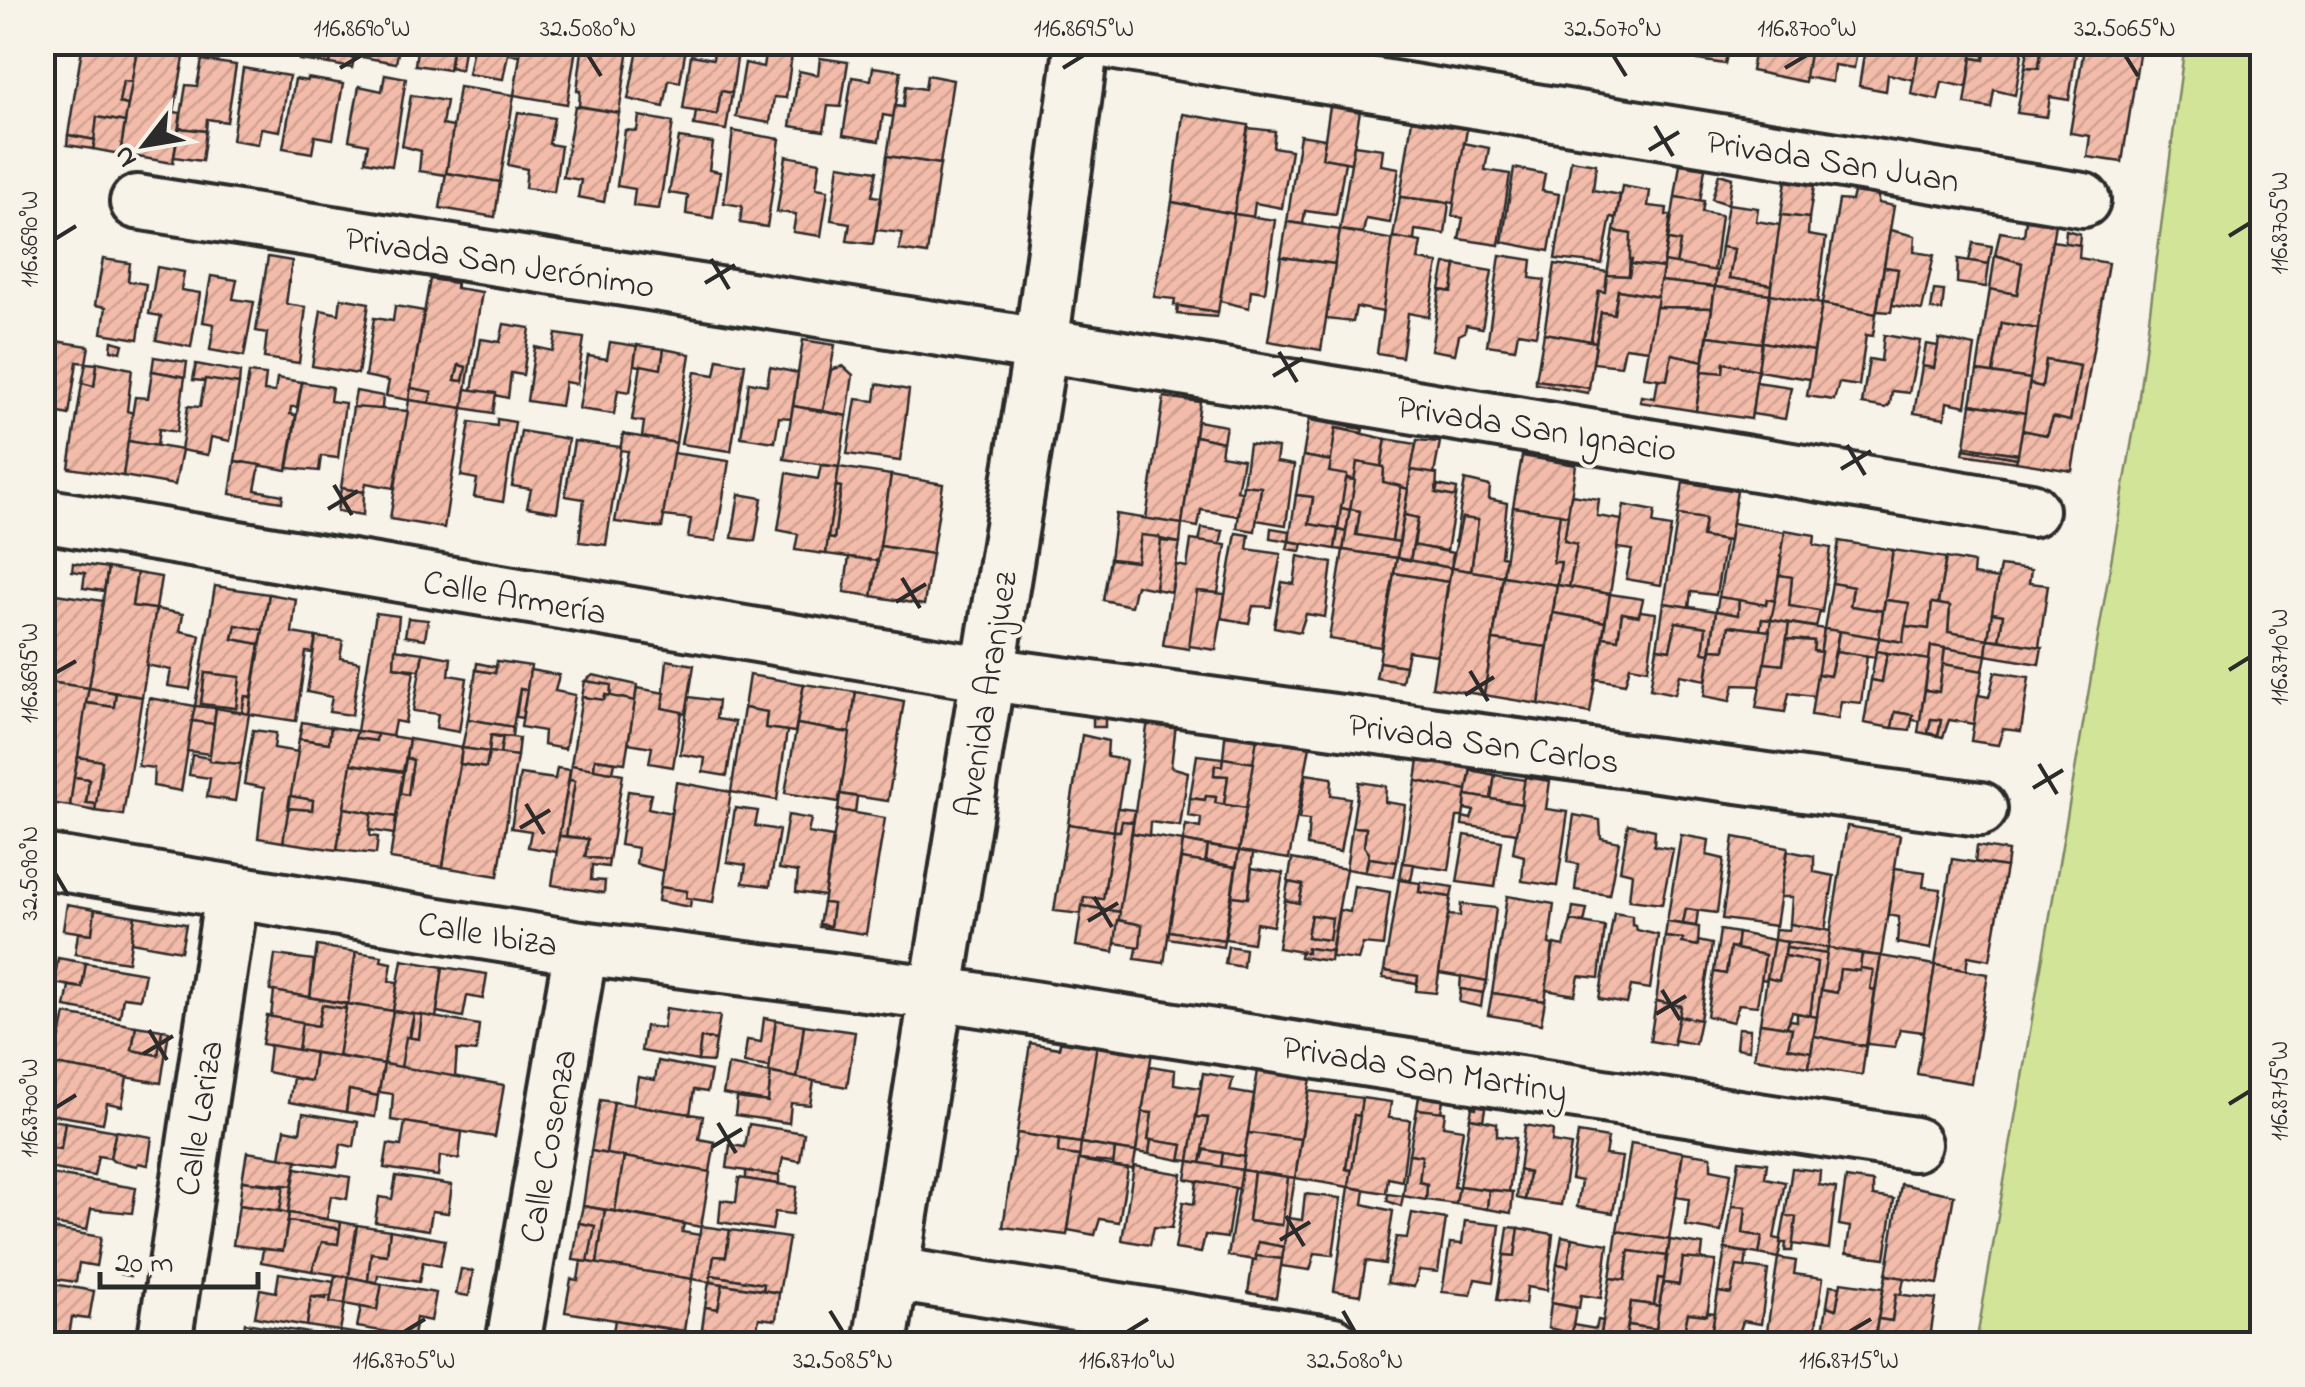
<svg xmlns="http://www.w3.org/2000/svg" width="2305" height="1387" viewBox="0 0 2305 1387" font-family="'Indie Flower',sans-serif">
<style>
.grass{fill:#d2e498;stroke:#7e8862;stroke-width:2.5}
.building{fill:url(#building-hatch);stroke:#2b2b2b;stroke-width:2.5;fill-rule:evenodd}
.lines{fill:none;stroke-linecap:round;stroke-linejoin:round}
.minor-casing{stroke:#2b2b2b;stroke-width:60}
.minor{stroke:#f7f3e8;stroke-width:52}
.ticks{fill:none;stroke:#2b2b2b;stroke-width:4}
.labels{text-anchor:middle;stroke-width:8;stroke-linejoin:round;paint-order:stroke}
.street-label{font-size:35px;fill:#2b2b2b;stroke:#f7f3e8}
.neatline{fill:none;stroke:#2b2b2b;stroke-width:4}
.ticks-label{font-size:25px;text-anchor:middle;fill:#2b2b2b}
</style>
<defs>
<pattern id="building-hatch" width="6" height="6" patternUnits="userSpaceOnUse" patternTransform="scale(2.5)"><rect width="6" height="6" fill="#f3bba9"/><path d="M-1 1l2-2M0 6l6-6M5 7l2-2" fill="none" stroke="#d0a192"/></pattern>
</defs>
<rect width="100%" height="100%" fill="#f7f3e8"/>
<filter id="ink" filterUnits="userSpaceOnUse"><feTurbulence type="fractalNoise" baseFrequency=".01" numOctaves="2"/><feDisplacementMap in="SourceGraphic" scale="20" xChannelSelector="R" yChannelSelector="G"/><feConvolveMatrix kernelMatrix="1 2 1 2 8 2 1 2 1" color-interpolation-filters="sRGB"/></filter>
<g filter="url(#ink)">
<!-- grass -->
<path class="grass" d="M2185,43H2262V1344H1976L2137,411Z"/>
<!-- building -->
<g class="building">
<path d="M83,42L137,48L132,82L123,81L119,103L128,105L125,122L97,117L95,140L68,135Z"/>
<path d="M138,42H155L153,53L184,58L174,112L181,113L173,163L120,154Z"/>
<path d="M194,42H247L245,51Z"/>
<path d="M302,42H357L354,58L332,54L330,64L299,60Z"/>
<path d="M364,42H400L396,63L362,57Z"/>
<path d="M418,42H453L449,70L415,65Z"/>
<path d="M453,42H465L461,70L450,67Z"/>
<path d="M474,42H522L520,55L508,54L503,79L468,74Z"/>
<path d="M522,42H577L567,104L514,95Z"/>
<path d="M583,42H630L619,113L579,106L580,91H577Z"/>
<path d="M658,42H687L680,82L669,80L664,107L628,99L639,44L657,47Z"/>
<path d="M715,42L739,45L732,93L721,91L717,115L683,109L691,55L713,59Z"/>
<path d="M1617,42H1640L1638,52L1617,48Z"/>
<path d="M1646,42H1673L1670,56L1645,52Z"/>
<path d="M1701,42H1748L1747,49L1729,46L1725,64L1698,60Z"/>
<path d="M1756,42H1811L1805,82L1751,71Z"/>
<path d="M1811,42H1859L1854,68L1834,65L1832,82L1805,77Z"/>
<path d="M1866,42H1920L1914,80L1888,74L1886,91L1859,86Z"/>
<path d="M1920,42H1975L1967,87L1942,82L1938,100L1911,94Z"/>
<path d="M1975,42H1987L1984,60L1972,58Z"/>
<path d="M1987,42H2024L2015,95L1994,90L1991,108L1965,104L1972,58L1984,60Z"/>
<path d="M2029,42L2042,43L2039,68L2025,67Z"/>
<path d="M2039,42L2077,46L2069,100L2050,97L2047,117L2017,113L2025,67L2039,68L2042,43Z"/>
<path d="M2085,42H2141L2122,162L2087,157L2090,136L2070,133Z"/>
<path d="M766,48L792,54L786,98L774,97L770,123L736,117L745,63L763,67Z"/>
<path d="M332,54L354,58L352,68L330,64Z"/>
<path d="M820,58L848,62L841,107L828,106L824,131L790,126L799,71L818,75Z"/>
<path d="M202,60L236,65L227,122L207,119L206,131L179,128L186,85L197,86Z"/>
<path d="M873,67L901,71L894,117L883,115L879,141L843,135L852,77L871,80Z"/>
<path d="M243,68L289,76L280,131L261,128L258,144L232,140Z"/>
<path d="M385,74L406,78L392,166L365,161L368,144L349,140L359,86L382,91Z"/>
<path d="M927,75L953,80L940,164L887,156L895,106L903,107L906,86L925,89Z"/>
<path d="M307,78L343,84L333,139L315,136L312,153L283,148L295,79L307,81Z"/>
<path d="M123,81L132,82L128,105L119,103Z"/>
<path d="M459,87L514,95L500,182L446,173Z"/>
<path d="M721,91L732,93L726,130L694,125L696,111L717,115Z"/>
<path d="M411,95L446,101L442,125L453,127L446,175L419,171L421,151L402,146Z"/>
<path d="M575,106L619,113L604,202L578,197L581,180L563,177Z"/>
<path d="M1330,106L1360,111L1351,163L1322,158Z"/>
<path d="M518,112L554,118L549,144L561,146L554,192L525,188L527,169L508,165Z"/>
<path d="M1183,114L1248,125L1234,214L1172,202Z"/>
<path d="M639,116L673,122L659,209L633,206L635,189L617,186L625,130L637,131Z"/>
<path d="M97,117L125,122L120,154L93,149Z"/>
<path d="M1412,120L1467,129L1455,203L1400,197Z"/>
<path d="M179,128L206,131L202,161L174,157Z"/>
<path d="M1248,128L1275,131L1273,147L1291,150L1282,208L1255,203L1253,217L1234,214Z"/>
<path d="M733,131L780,139L767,227L740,223L742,206L724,203Z"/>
<path d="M68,135L95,140L93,149L67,145Z"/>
<path d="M1300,135L1325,139L1322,158L1345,162L1336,215L1305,211L1303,224L1287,222Z"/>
<path d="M679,138L713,143L709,170L720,172L713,218L686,214L688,196L669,193Z"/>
<path d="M1464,143L1489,148L1485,170L1510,174L1499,245L1459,239L1463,218L1452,216Z"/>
<path d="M1354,145L1383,149L1381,165L1399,168L1390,223L1366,219L1363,233L1340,230Z"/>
<path d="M786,156L820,162L816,188L828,190L821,236L793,232L796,214L777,212Z"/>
<path d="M887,156L940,164L927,254L899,250L903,233L876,230Z"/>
<path d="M1571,160L1596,164L1593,190L1620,195L1616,218L1611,217L1602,264L1555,259Z"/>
<path d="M1680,164L1705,168L1700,202L1675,197Z"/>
<path d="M839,165L877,171L872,196L881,197L873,244L847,241L850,223L831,220Z"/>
<path d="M1514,168L1545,174L1542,191L1559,194L1549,251L1502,242Z"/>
<path d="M446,173L500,182L495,217L440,208Z"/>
<path d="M1719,174L1732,178L1728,204L1712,199Z"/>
<path d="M1786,181L1814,186L1809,218L1781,215Z"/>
<path d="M1622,186L1650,191L1648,206L1667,208L1666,215H1671L1663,268L1631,264L1632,260H1628L1631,234L1614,231Z"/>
<path d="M1854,192L1878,195V203L1894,206L1876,314L1822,304L1839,200L1852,201Z"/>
<path d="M1400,197L1449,203L1445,234L1415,230L1414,241L1393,237Z"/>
<path d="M1675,197L1704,201L1702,212L1721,215L1714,271L1676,265L1680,242L1668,240Z"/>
<path d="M1172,202L1234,214L1218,312L1174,305L1175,299L1154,297Z"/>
<path d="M1728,204L1758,208L1756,221L1780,225L1771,285L1729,278L1734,249L1721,247Z"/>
<path d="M1234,214L1275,220L1265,292L1251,290L1249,308L1220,301Z"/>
<path d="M1781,215L1809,218L1808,235L1826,238L1817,303L1770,294Z"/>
<path d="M2026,219L2055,224L2038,329L2002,323L1993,373L1977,371L1990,289L2017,294L2022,263L1995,255L2000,232L2024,236Z"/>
<path d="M1287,222L1340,230L1335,264L1281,257Z"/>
<path d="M1340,230L1394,240L1383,312L1356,307L1353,322L1326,319Z"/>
<path d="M1890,230L1915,236L1914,252L1934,255L1922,310L1892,305L1898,269L1884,267Z"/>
<path d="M2066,230L2080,234L2079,245L2065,243Z"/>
<path d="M1614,231L1631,234L1629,276L1607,275Z"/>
<path d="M1393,237L1421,242L1418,260L1438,263L1429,317L1408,313L1402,357L1377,353Z"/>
<path d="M1668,240L1680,242L1676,265L1664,262Z"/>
<path d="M2052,241L2080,245L2079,258L2108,263L2072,471L2016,462L2022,430L2047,435L2053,417L2070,421L2080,366L2046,360L2042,387L2029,384Z"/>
<path d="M1973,243L1992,246L1989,264L1969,261Z"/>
<path d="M1721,247L1734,249L1729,278L1771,285L1770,294L1715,287Z"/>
<path d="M1500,255L1532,260L1530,278L1545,280L1536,335L1518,332L1515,349L1487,345Z"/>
<path d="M1995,255L2022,263L2017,294L1990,289Z"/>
<path d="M268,257L292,261L286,304L306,307L299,363L264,358L267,333L256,331Z"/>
<path d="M1281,257L1335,264L1321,350L1268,341Z"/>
<path d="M103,259L130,263L128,281L146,284L138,339L102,333L106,307L95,305Z"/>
<path d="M1958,259L1989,264L1986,287L1957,283Z"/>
<path d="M1664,262L1717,271L1715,287L1660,281Z"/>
<path d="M1445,264L1456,265L1452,292L1440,290Z"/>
<path d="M1555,264L1608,272L1605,292L1599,291L1591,341L1544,333Z"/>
<path d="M1631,264L1663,268L1658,297L1618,290L1614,314L1601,312L1596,342L1591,341L1599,291L1605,292L1607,275L1629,276Z"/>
<path d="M1456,265L1492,271L1482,328L1466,325L1465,332L1459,335L1455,354L1431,350L1440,290L1452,292Z"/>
<path d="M157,267L184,272L181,290L200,293L191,347L156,340L161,316L149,314Z"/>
<path d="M1884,267L1898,269L1891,312L1877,311Z"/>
<path d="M211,276L237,280L233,299L254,302L244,356L210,350L214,324L203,322Z"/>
<path d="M430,279L456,283V288L482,292L463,408L429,403L432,392L411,388ZM459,365L466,367L463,381L455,380Z"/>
<path d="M1660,281L1715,287L1712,308L1656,307Z"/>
<path d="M1715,287L1770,294L1762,343L1708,336Z"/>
<path d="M1618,290L1658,297L1649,350L1625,347L1621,366L1593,363L1601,312L1614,314Z"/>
<path d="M1934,290L1944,291L1942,311L1931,310Z"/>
<path d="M1770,294L1822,304L1814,351L1762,342Z"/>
<path d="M341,298L369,303L358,374L312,366L321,310L339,314Z"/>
<path d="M1822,304L1876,314L1873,336L1866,335L1859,386L1839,383L1834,400L1807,396Z"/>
<path d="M395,306L424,311L409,400L386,396L389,381L365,376L374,318L393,321Z"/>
<path d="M1178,306L1218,312L1217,317L1177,314Z"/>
<path d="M1656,307L1712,308L1703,361L1672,354L1667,380L1644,377Z"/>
<path d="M2002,323L2038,329L2030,379L1993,373Z"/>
<path d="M504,324L530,328L523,375L511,373L508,398L472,390L481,339L500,342Z"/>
<path d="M1544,333L1596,342L1589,388L1536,380Z"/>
<path d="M556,334L584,338L577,384L565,382L561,406L527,401L535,347L553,351Z"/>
<path d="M1884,335L1920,341L1909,393L1892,391L1890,404L1886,408L1862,404L1869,359L1881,361Z"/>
<path d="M1708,336L1762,343L1758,370L1724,363L1723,373L1702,371Z"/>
<path d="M42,339L89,346L86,363L77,362L69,415L50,411L48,428L42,427Z"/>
<path d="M1939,339L1975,346L1966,406L1947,402L1945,418L1914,413L1922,366L1934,368Z"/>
<path d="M803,340L835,345L823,411L793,406Z"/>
<path d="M112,341L123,344L121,352L111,350Z"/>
<path d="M610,342L637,346L630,392L618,390L614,414L579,409L588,356L607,359Z"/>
<path d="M1762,342L1814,351L1810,379L1758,371Z"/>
<path d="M1926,344L1938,346L1934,368L1922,366Z"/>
<path d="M637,345L664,349L661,369L634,365Z"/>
<path d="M664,349L690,354L676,443L642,437L644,422L632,420L641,365L661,369Z"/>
<path d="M1672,354L1703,361L1696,411L1640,402L1641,396L1655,398L1658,379L1667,380Z"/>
<path d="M154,357L187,362L185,377L152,371Z"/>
<path d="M718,359L745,364L731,451L681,444L695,372L715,375Z"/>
<path d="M2046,360L2080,366L2070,421L2053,417L2047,435L2022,430L2029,384L2042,387Z"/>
<path d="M97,362L132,369L127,411L133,413L123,476L69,468L82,383L94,386Z"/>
<path d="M86,363L97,364L94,386L82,383Z"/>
<path d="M1724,363L1758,370L1751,419L1696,411L1702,371L1723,373Z"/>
<path d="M196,364L240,372L239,384L193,380Z"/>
<path d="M459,365L466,367L463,381L455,380Z"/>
<path d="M843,366L853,375L847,416L823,411L831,370Z"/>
<path d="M770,367L798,373L791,418L779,417L775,442L741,437L749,382L767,385Z"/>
<path d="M152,371L185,377L177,432L159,429L157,446L128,441L135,397L148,398Z"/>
<path d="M1977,371L2030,379L2025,413L1971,404Z"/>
<path d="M249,373L266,375L264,391L275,392L277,378L302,382L297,407H291L290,414L296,415L287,470L235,461Z"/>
<path d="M205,379L239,384L230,441L211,437L208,455L181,450L188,406L200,407Z"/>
<path d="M1536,380L1589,388L1588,393L1536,384Z"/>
<path d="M302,382L332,387L330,401L345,403L338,458L321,456L319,471L288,468Z"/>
<path d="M1756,382L1791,387L1785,419L1752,414Z"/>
<path d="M877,384L909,390L900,461L847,454L856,399L875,401Z"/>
<path d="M411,388L432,392L429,403L409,400Z"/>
<path d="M466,389L496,393L493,413L463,408Z"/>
<path d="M356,391L383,396L382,408L376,411L353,407Z"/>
<path d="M1164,397L1200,402L1182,524L1146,519Z"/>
<path d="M409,400L463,408L444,528L390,519Z"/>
<path d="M1971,404L2025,413L2018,454L1965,446Z"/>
<path d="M793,406L847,416L839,467L784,459Z"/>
<path d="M353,407L408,411L394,488L366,483L364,492L341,488Z"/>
<path d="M497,419L515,422L503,502L474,497L477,479L461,476L470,422L497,426Z"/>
<path d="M1309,420L1363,429L1362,433L1336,428L1331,461L1303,456Z"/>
<path d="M1197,421L1226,426L1223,442L1195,436Z"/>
<path d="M1336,428L1386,439L1381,467L1357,462L1355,480L1329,472Z"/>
<path d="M521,431L568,439L557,512L527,507L531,489L512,486Z"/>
<path d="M623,434L676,443L662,528L615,522L628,451L620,450Z"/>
<path d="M1195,436L1223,442L1221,455L1243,459L1237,491L1242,492L1238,516L1201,510L1198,527L1182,524Z"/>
<path d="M1386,439L1416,444L1408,489L1383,482L1384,467H1381Z"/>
<path d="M1417,440L1440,442L1434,474L1411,470Z"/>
<path d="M128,441L182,450L175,485L123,476Z"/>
<path d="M574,441L621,447L606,545L579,542L584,499L565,496Z"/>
<path d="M1249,444L1278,448L1276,462L1294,465L1286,525L1256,520L1261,487L1243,485Z"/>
<path d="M1965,446L2018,454L2017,458L1964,449Z"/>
<path d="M1964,449L2017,458L2016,462L1963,454Z"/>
<path d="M673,453L729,461L716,541L688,538L691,519L663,516Z"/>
<path d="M1303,456L1331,461L1329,472L1347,475L1338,529L1309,524L1313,497L1296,495Z"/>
<path d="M1522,456L1576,465L1568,516L1513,507Z"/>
<path d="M235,461L260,465L255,490L283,495L282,502L230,494Z"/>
<path d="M1357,462L1384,467L1383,482L1401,486L1392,541L1356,535L1360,511L1350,509Z"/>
<path d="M821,465L839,467L826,554L795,550L798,534L778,530L787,473L818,479Z"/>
<path d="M839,467L891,475L878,561L826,554L828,538L834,539L841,487L836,486Z"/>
<path d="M1411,470L1437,474L1436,493L1456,497L1447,551L1414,546L1418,518L1404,515Z"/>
<path d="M891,475L943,484L932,554L880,546Z"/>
<path d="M1346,479L1355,480L1350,510L1341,508Z"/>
<path d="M1465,480L1490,486L1489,499L1507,503L1501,556L1506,557L1503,576L1471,571L1478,520L1462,518L1458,541H1455Z"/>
<path d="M1683,482L1737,491L1729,541L1702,537L1705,519L1678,515Z"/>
<path d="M1243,485L1261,487L1255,531L1237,528Z"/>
<path d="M1438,485L1457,489L1456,497L1436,493Z"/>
<path d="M836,486L841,487L834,539L828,538Z"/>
<path d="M1401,487L1408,489L1399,542L1392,541Z"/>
<path d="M341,488L364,492L363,515L337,511Z"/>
<path d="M739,494L762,498L755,541L732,538Z"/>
<path d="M1296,495L1313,497L1309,524L1338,529L1335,549L1289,541Z"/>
<path d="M1571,495L1599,499L1597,516L1622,520L1610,594L1569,587L1577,544L1564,541Z"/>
<path d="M1624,505L1655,511L1653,524L1671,527L1661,585L1626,579L1632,550L1617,548Z"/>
<path d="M1513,507L1560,514L1553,562H1561L1557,585L1503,576Z"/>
<path d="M1341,508L1350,510L1346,532L1338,530Z"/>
<path d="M1350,509L1360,511L1356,535L1399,542L1397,558L1343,550Z"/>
<path d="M1116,514L1182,524L1180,543L1141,535L1137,562L1110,559Z"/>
<path d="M1560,514L1568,516L1564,541L1577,544L1569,587L1557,585L1561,562H1553Z"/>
<path d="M1404,515L1418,518L1410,561L1397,558Z"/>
<path d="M1678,515L1705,519L1702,537L1725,541L1716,595L1691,592L1689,607L1664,603Z"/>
<path d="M1462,518L1478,520L1471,571L1451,568Z"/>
<path d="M1732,523L1785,532L1775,601L1767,599L1766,605L1719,597Z"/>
<path d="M1202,528L1223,531L1220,545L1199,542Z"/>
<path d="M1271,528L1290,531L1289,541L1270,538Z"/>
<path d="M1338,530L1346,532L1343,550L1335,549Z"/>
<path d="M1785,530L1815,535L1814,545L1831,548L1822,612L1789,606L1792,577L1779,575Z"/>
<path d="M1236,533L1249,535L1247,549L1281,554L1271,607L1253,606L1249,623L1221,618Z"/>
<path d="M1141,535L1159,537L1161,541L1155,589L1136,585L1131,606L1103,600L1110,559L1137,562Z"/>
<path d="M1191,540L1226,545L1218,593L1197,591L1189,649L1163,645L1176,565L1187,567Z"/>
<path d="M1161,541L1180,543L1171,592L1155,589Z"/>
<path d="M1289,541L1303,544L1301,551L1287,549Z"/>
<path d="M1839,541L1893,550L1883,611L1850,606L1853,587L1832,583Z"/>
<path d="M1413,545L1453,553L1451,568L1410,561Z"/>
<path d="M880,546L932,554L924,605L872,596Z"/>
<path d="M1343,550L1397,558L1381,647L1329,639Z"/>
<path d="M1893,550L1946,558L1938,604L1932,603L1929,629L1905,626L1909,603L1885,600Z"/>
<path d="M1298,556L1332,563L1325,617L1306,614L1300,632L1274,627L1282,582L1294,584Z"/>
<path d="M849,557L878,561L872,596L844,592Z"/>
<path d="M1397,558L1451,568L1448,582L1394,573Z"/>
<path d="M1946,558L1974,563L1973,575L1998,579L1988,639L1948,632L1950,606L1938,604Z"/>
<path d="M73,563L108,568L104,591L83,588L85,573L72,571Z"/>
<path d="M2000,566L2031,570L2029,583L2048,585L2039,647L1999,640L2003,615L1992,613Z"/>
<path d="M108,568L137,573L132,606L156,609L142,697L89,688Z"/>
<path d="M1451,568L1503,576L1484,695L1432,687Z"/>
<path d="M137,573L161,577L156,609L132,606Z"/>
<path d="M1394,573L1448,582L1437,655L1408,651L1405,666L1379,662Z"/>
<path d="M1779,575L1792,577L1789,606L1820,611L1816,627L1771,620Z"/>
<path d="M1503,576L1557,585L1547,647L1493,640Z"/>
<path d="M1832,583L1853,587L1850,606L1883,611L1879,638L1824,629Z"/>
<path d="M1557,585L1610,594L1605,622L1553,613Z"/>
<path d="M215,586L269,594L263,630L236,625L233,639L260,644L251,697L245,696L242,713L195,706ZM205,673L240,677L236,708L201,704Z"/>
<path d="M1197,591L1225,594L1216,650L1189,646Z"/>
<path d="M49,593L103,601L89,688L42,681V635Z"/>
<path d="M269,594L296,599L292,633L316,637L313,653L306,652L296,721L249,714Z"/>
<path d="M1610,594L1643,599L1639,616L1622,613L1618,639L1603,637Z"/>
<path d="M1719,597L1739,600L1738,615L1716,611Z"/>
<path d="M1767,599L1775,601L1771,620L1762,619L1760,630L1729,626L1725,650L1711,649L1716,611L1738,615L1739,600L1766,605Z"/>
<path d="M1885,600L1909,603L1903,642L1879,638Z"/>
<path d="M1664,603L1716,611L1710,653L1703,652L1706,627L1676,622L1670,650L1657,648Z"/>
<path d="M1932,603L1950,606L1948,632L1988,639L1986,655L1931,646L1929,660L1876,651L1879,638L1903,642L1905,626L1929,629Z"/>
<path d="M156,609L183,614L180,631L200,635L190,689L168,686L171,670L146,665Z"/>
<path d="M1640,611L1656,613L1648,669L1630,666L1625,684L1596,679L1603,637L1618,639L1622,613L1639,616Z"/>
<path d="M376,613L399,616L394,667L414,671L405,723L395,721L392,737L357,731Z"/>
<path d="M1553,613L1605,622L1590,713L1539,704Z"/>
<path d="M1992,613L2003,615L1999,640L1988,639Z"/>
<path d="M408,618L428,620L425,639L405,636Z"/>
<path d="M1762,619L1771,620L1770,631L1760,630Z"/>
<path d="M1771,620L1789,623L1783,665L1764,663Z"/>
<path d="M1676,622L1706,627L1703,652L1710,653L1706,680L1680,675L1675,694L1650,689L1657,648L1670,650Z"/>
<path d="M1789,623L1824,629L1821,652L1813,651L1814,641L1787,639Z"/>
<path d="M236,625L263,630L260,644L233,639Z"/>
<path d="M1729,626L1770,631L1761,686L1734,685L1730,701L1704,696L1711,649L1725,650Z"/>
<path d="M1824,629L1839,631L1830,676L1817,674Z"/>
<path d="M1839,631L1879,638L1875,657L1836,651Z"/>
<path d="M316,637L343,641L340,658L360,662L352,715L329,712L332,697L307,692Z"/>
<path d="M1787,639L1814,641L1813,651L1821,652L1814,696L1789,693L1785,712L1756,708L1764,663L1783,665Z"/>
<path d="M1988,639L2042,647L2039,664L1986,655Z"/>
<path d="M1493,640L1547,647L1539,704L1484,695Z"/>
<path d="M1931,646L1945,648L1939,692L1925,690Z"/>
<path d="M1945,648L1986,655L1983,671L1943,664Z"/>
<path d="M395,649L423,653L420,670L394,667Z"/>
<path d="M1836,651L1867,656L1861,703L1841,701L1838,719L1811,715L1817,674L1830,676Z"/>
<path d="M1876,651L1887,653L1882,682L1871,680Z"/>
<path d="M423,653L451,658L449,675L467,678L459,732L436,728L438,714L413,711Z"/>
<path d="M1887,653L1929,660L1920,721L1912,720L1913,715L1895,712L1892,728L1864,723L1871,680L1882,682Z"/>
<path d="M667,660L694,665L686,714L662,708Z"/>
<path d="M497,661L531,666L527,690L520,689L513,727L468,719L476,670L495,673Z"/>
<path d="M1379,662L1405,666L1402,682L1376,678Z"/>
<path d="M477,663L496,667L495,673L476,670Z"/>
<path d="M1943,664L1983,671L1974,724L1949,720L1943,737L1918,732L1925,690L1939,692ZM1931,719L1941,720L1938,735L1928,733Z"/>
<path d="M530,670L559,675L555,691L575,695L565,749L543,745L544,731L521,727Z"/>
<path d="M1995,672L2029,677L2021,731L2003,729L1998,745L1971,741L1978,695L1989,697Z"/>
<path d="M205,673L240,677L236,708L201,704Z"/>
<path d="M593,675L637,685L635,701L610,696L611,685L585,681Z"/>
<path d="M749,675L804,684L795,732L765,728L767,712L744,708Z"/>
<path d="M42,681L89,688L70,806L42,802Z"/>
<path d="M585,681L611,685L610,696L605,695L604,700L582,697Z"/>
<path d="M804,684L856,692L850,733L797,724Z"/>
<path d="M89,688L116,693L114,707L86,703Z"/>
<path d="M637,688L665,693L662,708L682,712L673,767L649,763L652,747L628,743Z"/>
<path d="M520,689L527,690L522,718L516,717Z"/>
<path d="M856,692L904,701L888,801L840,794Z"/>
<path d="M116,693L142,697L123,815L95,811L102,761L78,757L86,703L114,707Z"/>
<path d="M606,695L635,701L625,763L595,759L594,770L571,765L582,697L604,700Z"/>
<path d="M245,696L251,697L249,714L242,713Z"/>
<path d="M689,697L718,701L716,719L735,722L727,776L703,772L705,758L680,754Z"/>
<path d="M149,698L195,706L181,791L153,786L154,768L138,766Z"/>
<path d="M195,706L216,708L214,724L192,721Z"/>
<path d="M216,708L249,714L241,764L209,761Z"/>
<path d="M744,708L767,712L765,728L787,731L777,800L731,792Z"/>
<path d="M1895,712L1913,715L1910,730L1892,728Z"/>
<rect x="1093" y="716" width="12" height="11"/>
<path d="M468,719L513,727L512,737L491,735L489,752L462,748Z"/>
<path d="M1931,719L1941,720L1938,735L1928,733Z"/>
<path d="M1148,720L1176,724L1171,767L1188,772L1180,826L1150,822L1149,836L1132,833Z"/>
<path d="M192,721L214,724L210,754L187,751Z"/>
<path d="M302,722L331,727L329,743L299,739Z"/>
<path d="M797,724L850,733L839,802L785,793Z"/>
<path d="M331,727L357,731L337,850L283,842L288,808L312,810L313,800L290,796L299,739L329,743Z"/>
<path d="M1226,727L1258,732L1254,763L1223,758Z"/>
<path d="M253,730L276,733L274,748L298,752L283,842L258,838L264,788L244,784Z"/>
<path d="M357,731L377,734L376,741L355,738Z"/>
<path d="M1258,732L1311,741L1289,859L1239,851Z"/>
<path d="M377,734L409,739L403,772L351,764L355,738L376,741Z"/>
<path d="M491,735L503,738L500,754L489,752Z"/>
<path d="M1082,735L1108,741L1107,757L1126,760L1114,831L1068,824Z"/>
<path d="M503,736L519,738L517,756L500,754Z"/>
<path d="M409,739L462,748L443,867L390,859L400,793L408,795L413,760L406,758Z"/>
<path d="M462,748L489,752L486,768L460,764Z"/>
<path d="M489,752L517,756L498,876L443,867L460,764L486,768Z"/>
<path d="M192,755L209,758V761L241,764L235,801L207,797L210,778L189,775Z"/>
<path d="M1197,755L1223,758L1222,766L1215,765L1214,775L1228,776L1224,805L1215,803L1216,797L1206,796L1205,800L1190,798Z"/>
<path d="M78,757L102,761L96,804L86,803L89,779L74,777Z"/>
<path d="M406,758L413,760L408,795L400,793Z"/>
<path d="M1223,758L1254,763L1246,808L1224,805L1228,776L1214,775L1215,765L1222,766Z"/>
<path d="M595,759L615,762L613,772L594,770Z"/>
<path d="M1419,759L1471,768L1467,790L1416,781Z"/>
<path d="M351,764L403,772L396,817L344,808Z"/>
<path d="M571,765L623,774L609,860L585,857L588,839L566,836L575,781L569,780Z"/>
<path d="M557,768L570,770L557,852L528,847L531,831L511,828L520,774L555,779Z"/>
<path d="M1471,770L1495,775L1491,799L1466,795Z"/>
<path d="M1306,774L1332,778L1331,795L1350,798L1340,852L1307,846L1309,820L1299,819Z"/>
<path d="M1495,775L1525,780L1522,804L1491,799Z"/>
<path d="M74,777L89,779L86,803L96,804L95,811L70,806Z"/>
<path d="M1525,777L1550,781L1546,809L1568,812L1557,886L1522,881L1524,856L1513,853Z"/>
<path d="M569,780L575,781L566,836H559Z"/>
<path d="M1416,781L1467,790L1463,817H1457L1449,870L1403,863Z"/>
<path d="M676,782L731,792L713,902L686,898L687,891L660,887Z"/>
<path d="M1359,782L1386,786L1385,802L1405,805L1397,862L1369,858L1364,846L1366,828L1352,827Z"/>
<path d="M628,791L651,794L648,808L671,813L663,871L636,864L638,848L620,845Z"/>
<path d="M840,794L857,797L855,813L838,810Z"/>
<path d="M1466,795L1522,804L1517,833L1462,825L1463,817L1471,819L1474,811L1465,809Z"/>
<path d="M290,796L313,800L312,810L288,808Z"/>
<path d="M1206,796L1216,797L1215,803L1246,808L1239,851L1183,841L1186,825L1200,828L1201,818L1188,816L1190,798L1205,800Z"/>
<path d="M344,808L372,813L370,836L378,837L376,854L337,850Z"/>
<path d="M735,808L758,811L755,826L779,830L770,886L743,883L746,865L727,862Z"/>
<path d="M1117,808L1135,810L1133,822L1122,821L1120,831H1114Z"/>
<path d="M838,810L885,818L866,934L819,927V924L830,926L833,904L823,903Z"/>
<path d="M372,813L396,817L394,834L369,830Z"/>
<path d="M788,815L811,819L808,833L833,837L824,896L796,892L798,872L779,869Z"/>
<path d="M1574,815L1600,820L1601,838L1619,842L1609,895L1575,890L1578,864L1567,862Z"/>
<path d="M1122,821L1133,822L1120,912L1083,906L1084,897L1103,899L1114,831H1120Z"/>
<path d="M1068,824L1114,831L1103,899L1084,897L1081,914L1054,911Z"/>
<path d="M1628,824L1655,830L1654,846L1673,849L1662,904L1629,900L1632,873L1620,870Z"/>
<path d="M1847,826L1900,835L1881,956L1828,948Z"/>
<path d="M1352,827L1366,828L1364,846L1369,853L1365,872L1346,869Z"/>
<path d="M1132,833L1183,841L1164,963L1135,959L1142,925L1118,920Z"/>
<path d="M1465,835L1502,841L1495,887L1457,882Z"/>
<path d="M1681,835L1709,840L1707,855L1724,859L1717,913L1686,909L1683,924L1667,922Z"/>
<path d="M559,836L588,839L585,857L609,860L608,867L592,865L591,880L605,881L604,893L552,885Z"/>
<path d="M1734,837L1788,847L1776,926L1722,919Z"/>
<path d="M1183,841L1208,846L1205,863L1181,859Z"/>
<path d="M1208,846L1239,851L1236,867L1206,861Z"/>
<path d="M1977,846L2008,851L2006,867L1975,862Z"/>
<path d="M1239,851L1253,853L1248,898L1232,896Z"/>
<path d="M1788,851L1814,856V872L1834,876L1825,930L1790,924L1792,897H1780Z"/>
<path d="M1369,858L1397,862L1394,877L1365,872Z"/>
<path d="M1181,859L1236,867L1224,940L1169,931Z"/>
<path d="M1292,859L1346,869L1331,951L1307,948V953L1278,948L1285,900L1299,903L1303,885L1288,882ZM1311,915L1332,918L1329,940L1307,937Z"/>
<path d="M1952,859L2006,867L1990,960L1968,956L1966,970L1935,965Z"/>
<path d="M1403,863L1414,864L1411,880L1400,878Z"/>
<path d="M1252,868L1283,873L1273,926L1256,923L1253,943L1225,939L1232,896L1248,898Z"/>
<path d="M1895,868L1925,872L1923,887L1941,889L1931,949L1897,943L1899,917L1888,915Z"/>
<path d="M1399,880L1420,883L1419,892L1451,897L1436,993L1416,991L1418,976L1384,971Z"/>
<path d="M1288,882L1303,885L1299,903L1285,900Z"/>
<path d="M1421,882L1453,887L1451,897L1419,892Z"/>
<path d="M1354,886L1390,892L1383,946L1363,944L1358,960L1331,957L1339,910L1350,912Z"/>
<path d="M660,887L687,891L686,898L691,899L690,907L658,901Z"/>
<path d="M1507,896L1554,904L1549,944L1553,945L1545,1001L1492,993Z"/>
<path d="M823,903L833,904L830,926L819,924Z"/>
<path d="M67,904L95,909L92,934L63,930Z"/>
<path d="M1461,904L1496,908L1487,981L1439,973L1448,915L1460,916Z"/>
<path d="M1082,906L1120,912L1114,952L1076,946Z"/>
<path d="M1573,907L1587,909L1584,923L1571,921Z"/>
<path d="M42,908L49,910L45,932L42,931Z"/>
<path d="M95,909L135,916L128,962L75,954L78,933L92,934Z"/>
<path d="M1686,909L1698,911L1696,926L1683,924Z"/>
<path d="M1614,913L1632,916V925L1636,926L1637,930L1658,935L1650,989L1631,986L1627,1004L1599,999Z"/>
<path d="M1311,915L1332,918L1329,940L1307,937Z"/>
<path d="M135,916L186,924L181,951L131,942Z"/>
<path d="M1118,920L1142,925L1140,947L1115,943Z"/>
<path d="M1571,921L1605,927L1599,978L1579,976L1575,995L1546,990L1554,944L1564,946Z"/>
<path d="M1667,922L1699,927L1698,946L1682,943L1683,939L1665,937Z"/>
<path d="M1790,924L1831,931L1828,948L1774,940L1775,929L1789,930Z"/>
<path d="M1720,930L1738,933L1736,949L1730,948L1726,974L1714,972Z"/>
<path d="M1169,931L1224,940L1223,947L1168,938Z"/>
<path d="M1738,933L1774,940L1767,980L1761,979L1765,955L1736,949Z"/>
<path d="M1665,937L1683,939L1682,943L1698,946V941L1712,944L1700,1020L1679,1016L1681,1006L1656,1001Z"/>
<path d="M1774,940L1787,942L1779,981L1767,978Z"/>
<path d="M1787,942L1828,948L1827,954L1786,948Z"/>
<path d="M317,946L356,952L348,1004L310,997Z"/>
<path d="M1228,946L1245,949L1243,967L1225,964Z"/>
<path d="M1307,948L1331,951L1330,961L1300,957L1301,951L1307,953Z"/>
<path d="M1730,948L1765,955L1757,1006L1739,1004L1733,1022L1707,1016L1714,972L1726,974Z"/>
<path d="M1786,948L1827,954L1817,1017L1810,1016L1817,962L1785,956Z"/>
<path d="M1828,948L1862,954L1860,971L1840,969L1837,993L1821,990Z"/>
<path d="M356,952L382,956L381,961L392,963L389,981L398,982L393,1011L348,1004Z"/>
<path d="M1862,954L1881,956L1875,990L1870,989L1873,970L1860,968Z"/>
<path d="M275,955L314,960L310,997L270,991Z"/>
<path d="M1784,956L1817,962L1810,1016L1792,1012L1787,1027L1760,1023L1767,978L1779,981Z"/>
<path d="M1881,956L1935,965L1924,1032L1900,1029L1895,1047L1867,1044Z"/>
<path d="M58,958L86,963L82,988L54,983Z"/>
<path d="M402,960L443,967L436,1018L393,1011Z"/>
<path d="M86,963L145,973L140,999L123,997L120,1017L65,1007L69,986L82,988Z"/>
<path d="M1935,965L1988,974L1971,1083L1917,1074Z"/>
<path d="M443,967L487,974L483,999L467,996L463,1017L437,1012Z"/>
<path d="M1860,968L1873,970L1870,989L1875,990L1866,1046L1814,1036L1821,990L1837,993L1840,969L1860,971Z"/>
<path d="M1384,971L1418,976L1417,983L1383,978Z"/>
<path d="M1461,976L1487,981L1483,993L1460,989Z"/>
<path d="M1461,989L1483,993L1481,1007L1459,1002Z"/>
<path d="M274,991L346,1004V1009L322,1005L318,1026L271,1017Z"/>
<path d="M1492,993L1545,1001L1541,1024L1488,1015Z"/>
<path d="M1656,1001L1681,1006L1674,1045L1650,1041Z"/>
<path d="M346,1004L393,1011L384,1064L338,1056Z"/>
<path d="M322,1005L346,1009L338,1056L298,1050L301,1024L318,1026Z"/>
<path d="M666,1008L720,1016L716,1040L701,1038L698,1061L641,1051L645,1026L663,1028Z"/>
<path d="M393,1011L414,1014L401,1068L384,1064Z"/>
<path d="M1797,1013L1817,1017L1811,1052L1788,1048L1792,1028L1787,1027L1788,1023L1791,1020L1797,1021Z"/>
<path d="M65,1014L136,1026L132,1050L158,1055L162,1030L169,1031L161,1083L42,1063L46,1035L60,1037Z"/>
<path d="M414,1014L422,1015L419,1039L410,1038Z"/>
<path d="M422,1015L479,1025L476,1052L457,1050L455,1077L401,1068L406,1037L419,1039Z"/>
<path d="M267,1016L302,1022L298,1050L262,1044Z"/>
<path d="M1679,1016L1700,1020L1695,1044L1674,1040Z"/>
<path d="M764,1018L776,1020L770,1067L744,1063L747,1040L761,1042Z"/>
<path d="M776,1020L804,1025L797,1078L769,1072Z"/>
<path d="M1760,1023L1792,1028L1788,1048L1811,1052L1809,1067L1754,1058Z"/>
<path d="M804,1025L855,1032L847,1087L797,1078Z"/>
<path d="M1099,1025L1155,1034L1136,1152L1081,1143Z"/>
<path d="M136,1026L162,1030L158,1055L132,1050Z"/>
<path d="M1738,1028L1750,1029L1749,1050L1736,1048Z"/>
<path d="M1814,1036L1866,1046L1862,1075L1809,1067Z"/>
<path d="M701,1038L716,1040L713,1062L698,1061Z"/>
<path d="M1061,1039L1097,1044L1081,1143L1017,1133L1030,1043L1059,1048Z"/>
<path d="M270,1045L315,1053L311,1081L267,1072Z"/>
<path d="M315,1053L384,1064L378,1096L349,1090L346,1112L289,1102L293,1078L311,1081Z"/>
<path d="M1260,1058L1314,1060L1301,1139L1248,1133Z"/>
<path d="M658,1061L711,1071L707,1092L694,1090L690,1114L633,1105L638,1077L655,1080Z"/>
<path d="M42,1063L127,1077L122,1106L107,1103L103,1123L49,1114L52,1096L42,1095Z"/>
<path d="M384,1064L504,1085L495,1137L391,1120L393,1094L379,1092Z"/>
<path d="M728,1065L771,1073L768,1102L723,1094Z"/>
<path d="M1150,1066L1175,1070L1174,1084L1201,1088L1189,1161L1180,1160L1183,1145L1148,1140L1152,1113L1142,1112Z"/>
<path d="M771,1073L814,1081L810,1105L791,1103L789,1123L735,1115L737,1098L768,1102Z"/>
<path d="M1203,1073L1233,1078L1230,1091L1254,1095L1244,1157L1202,1149L1208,1118L1196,1117Z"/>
<path d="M1422,1077L1446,1081L1441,1112L1417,1109Z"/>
<path d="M349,1090L378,1096L375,1117L346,1112Z"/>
<path d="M1309,1091L1362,1098L1360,1116L1354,1115L1346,1169L1352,1170L1349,1187L1295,1178Z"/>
<path d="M42,1095L52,1096L49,1114H52V1120L42,1119Z"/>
<path d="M1478,1096L1487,1097L1483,1120L1470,1118L1472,1107L1476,1108Z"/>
<path d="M1362,1098L1391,1102L1389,1118L1410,1120L1402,1181L1388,1178L1386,1193L1349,1187Z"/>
<path d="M600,1100L614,1102L606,1154L591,1151Z"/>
<path d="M614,1102L703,1116L699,1139L715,1142L710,1172L606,1154Z"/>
<path d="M1417,1109L1445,1112L1443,1126L1463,1129L1454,1187L1459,1188L1456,1204L1426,1200L1427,1184L1419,1182L1422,1156L1409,1154Z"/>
<path d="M1142,1112L1152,1113L1148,1140H1151L1149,1154L1136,1152Z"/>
<path d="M303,1113L358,1122L354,1147L341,1144L337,1167L280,1158L285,1129L300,1132Z"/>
<path d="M1354,1115L1360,1116L1352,1170L1346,1169Z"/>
<path d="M1196,1117L1208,1118L1201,1163L1189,1161Z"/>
<path d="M1470,1118L1497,1123V1136L1516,1138L1509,1192L1459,1186Z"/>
<path d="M42,1119L65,1122L61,1149L42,1147Z"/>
<path d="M65,1122L116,1131L110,1158L98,1156L94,1176L42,1167L44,1147L61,1149Z"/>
<path d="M405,1122L462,1132L459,1159L440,1156L438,1176L384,1168L388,1144L401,1146Z"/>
<path d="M749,1124L804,1133L800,1161L783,1158L779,1176L727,1168L730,1145L745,1147Z"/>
<path d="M1525,1125L1553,1130L1552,1142L1571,1145L1561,1205L1525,1200L1529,1173L1519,1170Z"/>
<path d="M116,1131L152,1137L148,1165L138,1163L137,1166L113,1161L110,1158Z"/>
<path d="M1017,1133L1059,1140L1058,1153L1080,1156L1067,1235L1003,1227Z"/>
<path d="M1248,1133L1301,1139L1295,1178L1242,1170Z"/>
<path d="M1578,1133L1608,1138L1605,1155L1622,1157L1613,1213L1577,1207L1581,1181L1571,1179Z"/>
<path d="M1059,1140L1081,1143L1080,1156L1058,1153Z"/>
<path d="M1151,1140L1183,1145L1180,1160L1149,1154Z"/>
<path d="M1081,1143L1115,1149L1114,1163L1079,1160Z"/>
<path d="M1631,1143L1683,1152L1669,1240L1617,1231Z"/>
<path d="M1115,1149L1136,1152L1133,1169L1113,1167Z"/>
<path d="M1205,1150L1223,1153L1221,1167L1201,1163Z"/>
<path d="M591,1151L624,1157L615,1211L583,1206Z"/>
<path d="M247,1152L297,1160L292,1186L242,1181Z"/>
<path d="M1683,1152L1711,1156V1169L1731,1173L1721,1232L1686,1226L1689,1199L1676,1197Z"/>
<path d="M1223,1153L1244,1157L1242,1170L1221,1167Z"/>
<path d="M1409,1154L1422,1156L1419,1182L1427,1184L1426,1200L1403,1196Z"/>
<path d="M624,1157L710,1172L701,1227L615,1211Z"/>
<path d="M1079,1160L1128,1169L1119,1222L1100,1219L1095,1235L1068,1230Z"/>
<path d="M1739,1160L1767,1163L1765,1178L1785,1182L1774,1238L1782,1240L1778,1258L1759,1254L1762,1237L1743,1233L1746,1207L1732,1206Z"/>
<path d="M1189,1161L1242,1170L1240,1189L1186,1179Z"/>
<path d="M1134,1166L1182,1174L1172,1228L1154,1227L1150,1245L1122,1240Z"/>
<path d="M296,1168L350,1177L347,1199L331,1196L327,1219L288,1213Z"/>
<path d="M1792,1168L1820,1171L1819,1185L1836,1188L1829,1249L1792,1244L1796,1217L1785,1216Z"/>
<path d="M1242,1170L1254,1172L1248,1221L1282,1225L1288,1177L1295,1178L1284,1247L1258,1242L1256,1260L1228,1256Z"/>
<path d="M1519,1170L1529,1173L1525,1200L1517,1198Z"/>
<path d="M746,1171L779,1176V1184L746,1179Z"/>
<path d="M1254,1172L1288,1177L1282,1225L1248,1221Z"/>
<path d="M43,1173L136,1188L132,1213L91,1209L87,1230L42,1222Z"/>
<path d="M396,1176L452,1185L448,1213L432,1211L429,1230L375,1222L379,1197L392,1199Z"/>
<path d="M739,1178L797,1187L793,1214L775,1212L772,1230L719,1222L721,1200L736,1202Z"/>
<path d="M1846,1178L1873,1182V1196L1894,1199L1885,1258L1846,1253L1850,1227L1839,1225Z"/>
<path d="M242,1181L284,1187L280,1211L239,1205Z"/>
<path d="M1197,1181L1235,1188L1227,1238L1205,1235L1201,1253L1175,1249L1183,1202L1194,1204Z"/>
<path d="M1901,1184L1954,1195L1938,1284L1886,1275Z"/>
<path d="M284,1185L292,1186L288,1213L280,1211Z"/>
<path d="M1459,1186L1489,1190L1487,1209L1456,1204Z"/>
<path d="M1349,1187L1365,1190L1363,1204L1393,1211L1385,1264L1366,1261L1360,1295L1334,1291Z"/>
<path d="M1489,1190L1513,1192L1511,1213L1487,1209Z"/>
<path d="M1305,1194L1341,1198L1333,1255L1315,1253L1310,1270L1281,1266L1288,1218L1302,1220Z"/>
<path d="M1388,1194L1403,1196L1401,1206L1387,1201Z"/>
<path d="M239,1205L289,1213L283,1251L233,1245Z"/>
<path d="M583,1206L605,1210L597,1264L588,1262L595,1226L579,1223Z"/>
<path d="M1732,1206L1746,1207L1743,1233L1762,1237L1759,1254L1725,1249Z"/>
<path d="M605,1210L684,1224L682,1232L700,1235L692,1279L597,1264Z"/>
<path d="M289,1213L341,1222L340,1229L288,1221Z"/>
<path d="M1412,1213L1446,1219L1438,1272L1419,1270L1414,1287L1387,1283L1396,1237L1407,1238Z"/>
<path d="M1785,1216L1796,1217L1792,1251H1785L1786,1243H1780Z"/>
<path d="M288,1221L340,1229L338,1244L322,1242L312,1271L261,1262L263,1249L283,1251Z"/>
<path d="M1465,1221L1500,1225L1493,1282L1475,1279L1471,1295L1442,1292L1450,1243L1462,1244Z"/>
<path d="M341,1222L357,1225L349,1277L312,1271L322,1242L338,1244Z"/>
<path d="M579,1223L595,1226L588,1262L573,1260Z"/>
<path d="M357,1225L390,1230L387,1255L371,1253L368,1281L349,1277Z"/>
<path d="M701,1226L730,1230L726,1257L714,1256L710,1282L692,1279Z"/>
<path d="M42,1227L47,1228L43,1246L48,1247L45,1261H42Z"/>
<path d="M1508,1227L1519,1228L1515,1256L1504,1255Z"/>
<path d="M47,1228L101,1237L96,1266L79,1263L76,1282L42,1277V1261H45L48,1247L43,1246Z"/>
<path d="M1519,1228L1553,1234L1547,1290L1527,1287L1525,1304L1497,1300L1504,1255L1515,1256Z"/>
<path d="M390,1230L445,1240L440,1266L423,1262L419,1282L378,1275L377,1282L368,1281L371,1253L387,1255Z"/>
<path d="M730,1230L789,1238L779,1293L763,1290L764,1284L711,1275L714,1256L726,1257Z"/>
<path d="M1617,1231L1670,1240L1667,1256L1629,1251L1625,1280L1610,1278Z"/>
<path d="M1562,1236L1572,1238L1568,1266L1557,1264Z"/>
<path d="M1572,1238L1608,1244L1601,1298L1581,1295L1579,1308L1551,1303L1557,1264L1568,1266Z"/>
<path d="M1670,1240L1703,1245L1701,1261L1683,1258L1679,1285L1663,1283Z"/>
<path d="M1258,1242L1284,1247L1282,1259L1256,1256Z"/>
<path d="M1725,1249L1747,1253L1745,1268L1737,1266L1731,1294L1718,1292Z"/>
<path d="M1629,1251L1667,1256L1664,1279L1658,1278L1654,1305L1631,1302L1625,1344L1600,1340L1610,1278L1625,1280Z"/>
<path d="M1256,1256L1282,1259L1276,1298L1248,1293L1253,1260H1256Z"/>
<path d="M1683,1258L1716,1261L1707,1315L1688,1313L1682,1344H1653L1663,1283L1679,1285Z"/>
<path d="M1778,1258L1796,1261L1794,1274L1823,1278L1815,1333L1794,1331L1793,1344H1765Z"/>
<path d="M581,1261L692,1279L684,1331L565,1312L571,1279L578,1280Z"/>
<path d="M122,1263L132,1265L130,1276L121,1274Z"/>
<path d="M1737,1266L1768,1270L1761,1324L1743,1321L1737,1340L1711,1335L1718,1292L1731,1294Z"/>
<path d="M461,1269L473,1271L469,1296L456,1294Z"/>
<path d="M279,1273L334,1282L332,1296L311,1297L307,1326L255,1317L260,1289L276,1292Z"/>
<path d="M711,1275L764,1284L763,1290L710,1282Z"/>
<path d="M1886,1275L1904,1278L1901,1294H1896L1892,1321L1878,1319Z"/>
<path d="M335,1276L349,1277L345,1304L330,1302Z"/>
<path d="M349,1277L382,1284L377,1310L345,1304Z"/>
<path d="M1658,1278L1664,1279L1659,1306L1654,1305Z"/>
<path d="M42,1282L94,1291L89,1319L72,1317L69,1337L42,1332Z"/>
<path d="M709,1282L723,1284L718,1309L705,1307Z"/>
<path d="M1841,1282L1883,1288L1874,1342L1849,1339L1847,1344H1821L1827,1306L1836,1309Z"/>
<path d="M382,1284L436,1293L431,1321L416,1318L413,1336L357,1327L361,1307L377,1310Z"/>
<path d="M723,1284L779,1293L776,1320L759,1318L755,1337L702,1329L705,1307L718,1309Z"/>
<path d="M1830,1285L1840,1286L1836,1309L1827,1306Z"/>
<path d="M1896,1294L1936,1299L1929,1344H1874L1878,1319L1892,1321Z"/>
<path d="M327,1296H331L330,1302L345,1304L340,1331L307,1326L311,1297L326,1299Z"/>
<path d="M1631,1302L1659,1306L1656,1329L1628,1325Z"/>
<path d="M1551,1303L1576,1308L1572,1333L1548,1328Z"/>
<path d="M1707,1312L1715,1313L1711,1332L1685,1328L1688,1313L1707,1315Z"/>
<path d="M615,1320L668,1329L666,1344H611Z"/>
<path d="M1598,1320L1603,1321L1599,1344L1572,1338L1573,1325L1596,1329Z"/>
<path d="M245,1323L251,1324L248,1344H242Z"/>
<path d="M251,1324L323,1335L322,1344H248Z"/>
<path d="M1628,1325L1656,1329L1653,1344L1625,1342Z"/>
<path d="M668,1329L684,1331L682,1344H666Z"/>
<path d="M340,1331L373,1336L371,1344H338Z"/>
<path d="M684,1331L753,1343V1344H682Z"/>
<path d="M373,1336L427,1344H371Z"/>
<path d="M42,1337L68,1341L85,1344H42Z"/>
<path d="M567,1338L605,1344H566Z"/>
</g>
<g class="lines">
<!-- minor casing -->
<g class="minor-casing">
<g id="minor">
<path d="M1110,42L2083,200"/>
<path d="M137,202L1110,356L2031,510"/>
<path d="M42,515L989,674L1980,809"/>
<path d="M42,861L581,948L935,993L1914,1144"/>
<path d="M893,1274L1333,1344"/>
<path d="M164,1344L232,892"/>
<path d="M513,1344L581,948"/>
<path d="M880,1344L1041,346L1082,42"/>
</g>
</g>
<!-- minor -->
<use href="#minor" class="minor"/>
</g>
</g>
<!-- ticks -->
<path class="ticks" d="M588,55L601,76M1613,55L1626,76M2125,55L2138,76M340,68L362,55M1063,68L1084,55M1785,68L1807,55M1655,126L1673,156M1649,150L1679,132M2229,236L2250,223M55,239L76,226M711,259L729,289M705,283L735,265M1279,352L1297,382M1273,376L1303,358M1847,445L1865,475M1841,469L1871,451M334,485L352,515M328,509L358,491M902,578L920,608M896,602L926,584M2229,670L2250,657M1470,671L1488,701M55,673L76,661M1465,695L1494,677M2039,764L2057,794M2033,788L2063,770M526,804L544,834M520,828L550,810M55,873L68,895M1094,897L1112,927M1088,921L1118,903M1662,990L1680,1020M1656,1014L1686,996M149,1030L167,1060M143,1054L173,1036M2229,1104L2250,1091M55,1108L76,1095M718,1123L736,1153M712,1147L742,1129M1286,1216L1304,1246M1280,1240L1310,1222M830,1311L843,1332M1343,1311L1355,1332M404,1332L425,1319M1127,1332L1148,1319M1849,1332L1871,1319"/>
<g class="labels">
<!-- street labels -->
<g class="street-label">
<text transform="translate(1833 160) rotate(9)" y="12">Privada San Juan</text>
<text transform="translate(500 261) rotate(9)" y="12">Privada San Jerónimo</text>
<text transform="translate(1537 427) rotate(9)" y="12">Privada San Ignacio</text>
<text transform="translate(515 596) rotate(10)" y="12">Calle Armería</text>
<text transform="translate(985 694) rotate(-81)" y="12">Avenida Aranjuez</text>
<text transform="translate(1484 742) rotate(8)" y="12">Privada San Carlos</text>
<text transform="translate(488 933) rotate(9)" y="12">Calle Ibiza</text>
<text transform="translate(1425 1068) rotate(9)" y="12">Privada San Martiny</text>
<text transform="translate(198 1118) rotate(-81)" y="12">Calle Lariza</text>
<text transform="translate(547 1146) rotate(-80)" y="12">Calle Cosenza</text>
</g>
</g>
<!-- margin -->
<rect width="2305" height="1387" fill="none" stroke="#f7f3e8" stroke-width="110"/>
<!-- north arrow -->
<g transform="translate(145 145) rotate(239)" stroke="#f7f3e8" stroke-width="8" paint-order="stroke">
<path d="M0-8L18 38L0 25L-18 38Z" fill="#2b2b2b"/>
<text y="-15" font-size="28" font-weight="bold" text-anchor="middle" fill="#2b2b2b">N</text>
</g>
<!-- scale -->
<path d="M100 1272v15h158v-15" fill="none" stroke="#2b2b2b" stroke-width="5"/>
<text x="115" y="1272" font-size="30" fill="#2b2b2b" stroke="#f7f3e8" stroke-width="8" paint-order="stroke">20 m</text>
<rect x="55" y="55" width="2195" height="1277" class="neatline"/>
<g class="ticks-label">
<text x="362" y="36">116.8690°W</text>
<text x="588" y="36">32.5080°N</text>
<text x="1084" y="36">116.8695°W</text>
<text x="1613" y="36">32.5070°N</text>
<text x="1807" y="36">116.8700°W</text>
<text x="2125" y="36">32.5065°N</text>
<text transform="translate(2278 223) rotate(-90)" y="9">116.8705°W</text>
<text transform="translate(28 239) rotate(-90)" y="9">116.8690°W</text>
<text transform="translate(2278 657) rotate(-90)" y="9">116.8710°W</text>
<text transform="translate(28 673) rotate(-90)" y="9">116.8695°W</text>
<text transform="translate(28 873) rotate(-90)" y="9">32.5090°N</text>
<text transform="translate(2278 1091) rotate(-90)" y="9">116.8715°W</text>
<text transform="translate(28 1108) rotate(-90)" y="9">116.8700°W</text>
<text x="404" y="1368">116.8705°W</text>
<text x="843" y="1368">32.5085°N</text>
<text x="1127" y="1368">116.8710°W</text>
<text x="1355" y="1368">32.5080°N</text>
<text x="1849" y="1368">116.8715°W</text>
</g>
</svg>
